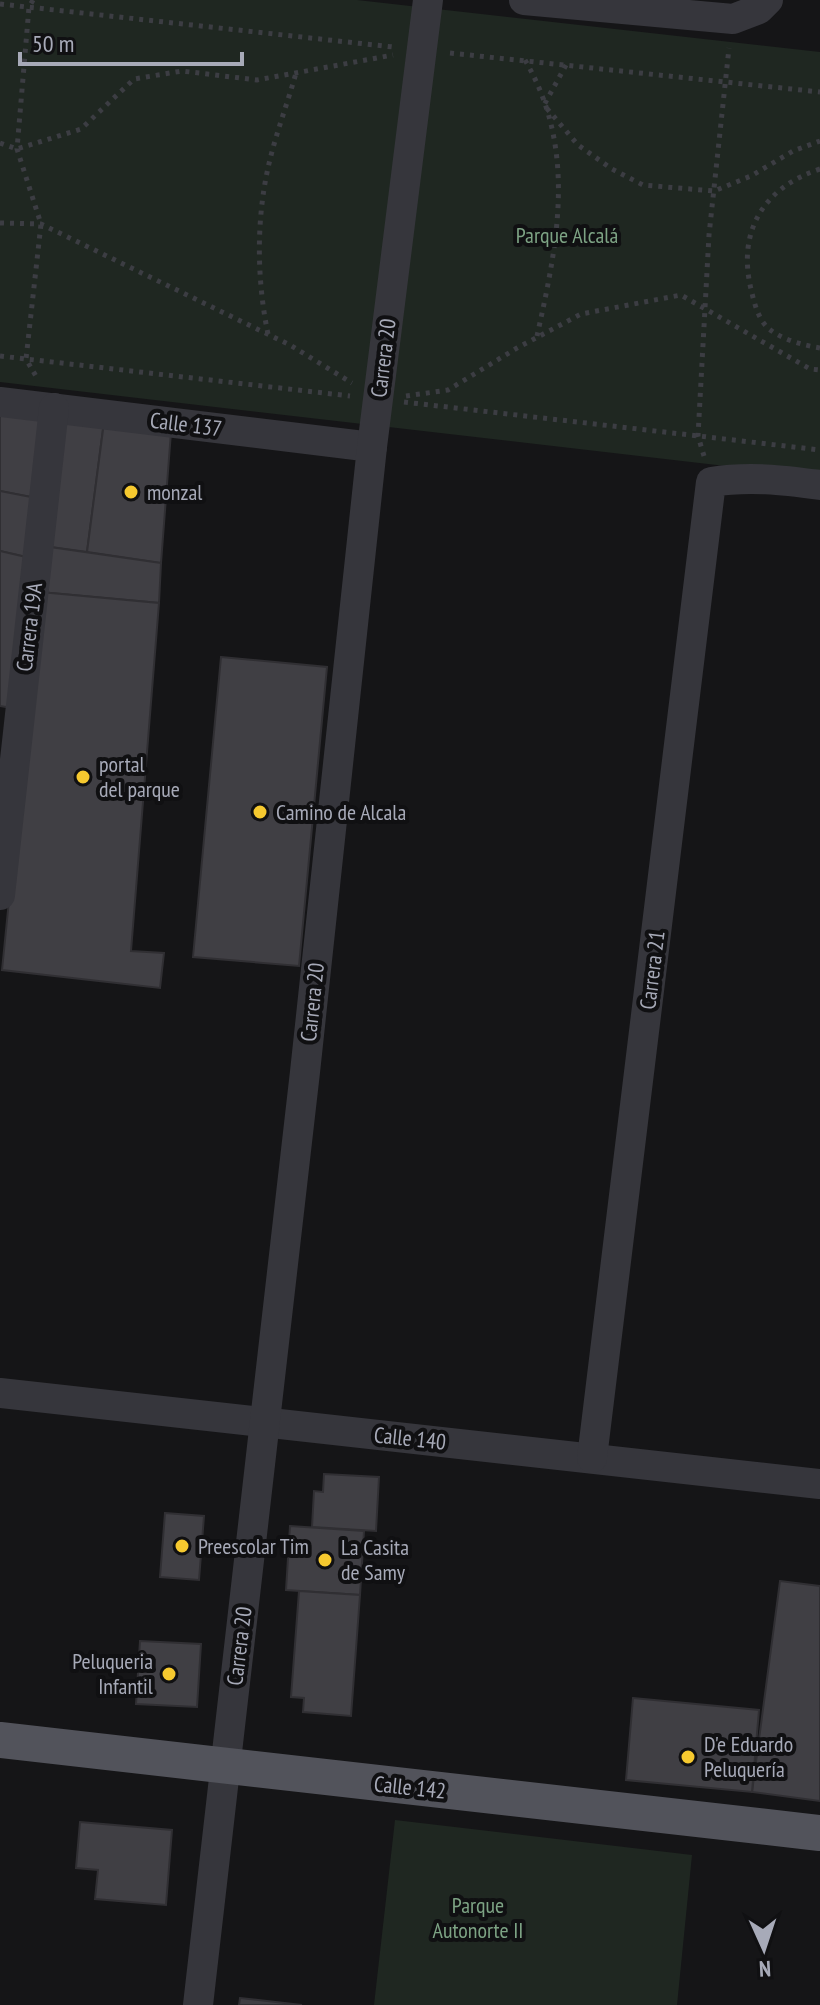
<svg xmlns="http://www.w3.org/2000/svg" width="820" height="2005" viewBox="0 0 820 2005" font-family="'PT Sans Narrow',sans-serif">
<style>
.green{fill:#1f2721}
.building{fill:#403f44;stroke:#302f33;stroke-width:2}
.lines{fill:none;stroke-linecap:round;stroke-linejoin:round}
.path{stroke:#3c3d43;stroke-width:5;stroke-dasharray:4 6;stroke-linecap:butt}
.minor{stroke:#36363c;stroke-width:30}
.major{stroke:#52535b;stroke-width:36}
.poi-dot{fill:#f6c92f;stroke:#101012;stroke-width:3}
.labels{text-anchor:middle;stroke-width:8;stroke-linejoin:round;paint-order:stroke}
.park-label{font-size:22px;fill:#7da384;stroke:#101012}
.street-label{font-size:22px;fill:#a7aab8;stroke:#101012}
.poi-label{font-size:22px;fill:#a7aab8;stroke:#101012;text-anchor:start}
</style>
<rect width="100%" height="100%" fill="#151517"/>
<!-- green -->
<g class="green">
<path d="M0,0H357L820,52V477L0,382Z"/>
<path d="M395,1820L692,1855L677,2005H374Z"/>
</g>
<!-- building -->
<g class="building">
<path d="M0,410L42,415L31,497L0,491Z"/>
<path d="M58,413L104,422L87,552L43,546Z"/>
<path d="M104,422L171,432L161,563L87,552Z"/>
<path d="M0,491L31,497L26,557L0,551Z"/>
<path d="M43,546L161,563L159,603L40,592Z"/>
<path d="M0,551L26,557L12,708L0,706Z"/>
<path d="M40,592L159,603L131,951L164,953L160,988L2,970Z"/>
<path d="M221,657L327,667L299,966L193,957Z"/>
<path d="M324,1474L379,1477L376,1531L312,1527L314,1491L323,1492Z"/>
<path d="M165,1513L204,1516L199,1580L160,1577Z"/>
<path d="M290,1526L364,1531L360,1595L286,1590Z"/>
<path d="M780,1581L820,1586V1801L752,1792Z"/>
<path d="M299,1591L360,1595L351,1716L303,1712L304,1698L291,1697Z"/>
<path d="M140,1641L201,1644L197,1707L136,1704Z"/>
<path d="M633,1698L759,1710L752,1792L626,1780Z"/>
<path d="M80,1822L172,1830L166,1905L95,1899L98,1870L76,1868Z"/>
<path d="M240,1998L302,2005H239Z"/>
</g>
<g class="lines">
<!-- path -->
<g class="path">
<path d="M33,0L29,7L17,149L41,224L26,359L37,378"/>
<path d="M0,4L393,47"/>
<path d="M450,53L820,92"/>
<path d="M525,60C577,149 558,242 537,336"/>
<path d="M566,65L544,105L578,145L612,169L643,185L714,191L751,176L793,151L820,141"/>
<path d="M0,143L17,149L81,129L134,79L182,71L257,80L393,55"/>
<path d="M820,169C764,187 737,231 751,289C754,302 758,319 768,328C782,340 803,345 820,348"/>
<path d="M0,223L41,224L290,345L352,383"/>
<path d="M268,334C257,281 256,222 268,168C275,136 287,105 296,73"/>
<path d="M0,356L350,396"/>
<path d="M406,396L448,390L517,348L581,314L681,295L810,369L820,370"/>
<path d="M404,402L820,450"/>
<path d="M704,456L698,436L709,235L729,48"/>
</g>
<!-- minor -->
<g class="minor">
<path d="M524,0L733,19L759,9L768,0"/>
<path d="M0,402L372,447"/>
<path d="M0,895L54,408"/>
<path d="M0,1393L820,1484"/>
<path d="M592,1458L711,482C749,476 783,480 820,485"/>
<path d="M198,2005L305,1072L372,447L428,0"/>
</g>
<!-- major -->
<path class="major" d="M0,1740L820,1833"/>
</g>
<!-- markers -->
<g class="poi-dot">
<circle cx="131" cy="492" r="8"/>
<circle cx="83" cy="777" r="8"/>
<circle cx="260" cy="812" r="8"/>
<circle cx="182" cy="1546" r="8"/>
<circle cx="325" cy="1560" r="8"/>
<circle cx="169" cy="1674" r="8"/>
<circle cx="688" cy="1757" r="8"/>
</g>
<g class="labels">
<!-- park labels -->
<g class="park-label">
<text x="567" y="243">Parque Alcalá</text>
<text x="478" y="1913">Parque<tspan x="478" dy="25">Autonorte II</tspan></text>
</g>
<!-- street labels -->
<g class="street-label">
<text transform="translate(383 358) rotate(-83)" y="8">Carrera 20</text>
<text transform="translate(186 424) rotate(7)" y="8">Calle 137</text>
<text transform="translate(29 627) rotate(-83)" y="8">Carrera 19A</text>
<text transform="translate(652 970) rotate(-83)" y="8">Carrera 21</text>
<text transform="translate(312 1002) rotate(-84)" y="8">Carrera 20</text>
<text transform="translate(410 1438) rotate(6)" y="8">Calle 140</text>
<text transform="translate(239 1646) rotate(-83)" y="8">Carrera 20</text>
<text transform="translate(410 1787) rotate(6)" y="8">Calle 142</text>
</g>
<!-- poi labels -->
<g class="poi-label">
<text x="147" y="500">monzal</text>
<text x="99" y="772">portal<tspan x="99" dy="25">del parque</tspan></text>
<text x="276" y="820">Camino de Alcala</text>
<text x="198" y="1554">Preescolar Tim</text>
<text x="341" y="1555">La Casita<tspan x="341" dy="25">de Samy</tspan></text>
<text x="153" y="1669" text-anchor="end">Peluqueria<tspan x="153" dy="25">Infantil</tspan></text>
<text x="704" y="1752">D'e Eduardo<tspan x="704" dy="25">Peluquería</tspan></text>
</g>
</g>
<!-- north arrow -->
<g transform="translate(764 1949) rotate(177)" stroke="#101012" stroke-width="6" paint-order="stroke">
<path d="M0-6L14 30L0 20L-14 30Z" fill="#a7aab8"/>
<text y="-12" font-size="22" font-weight="bold" text-anchor="middle" fill="#a7aab8">N</text>
</g>
<!-- scale -->
<path d="M20 52v12h222v-12" fill="none" stroke="#a7aab8" stroke-width="4"/>
<text x="32" y="52" font-size="24" fill="#a7aab8" stroke="#101012" stroke-width="6" paint-order="stroke">50 m</text>
</svg>
